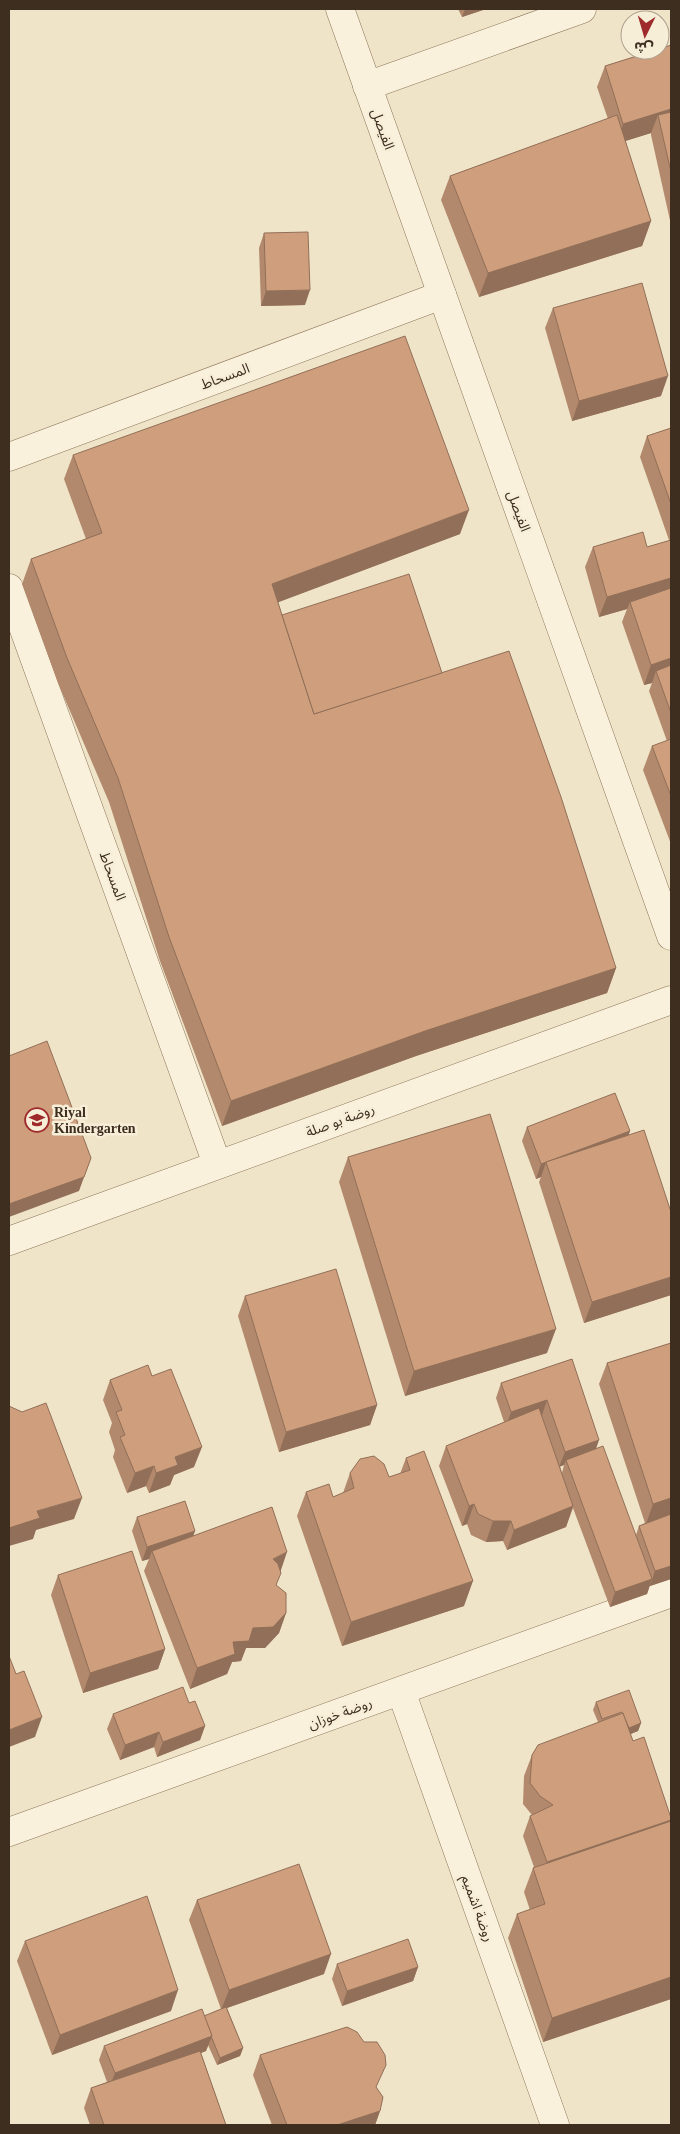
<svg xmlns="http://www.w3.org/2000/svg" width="680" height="2134" viewBox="0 0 680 2134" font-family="'Times New Roman','Noto Sans Arabic',serif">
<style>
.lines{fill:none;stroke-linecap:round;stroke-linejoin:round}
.minor-casing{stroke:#8d765c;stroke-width:29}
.minor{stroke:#faf1dc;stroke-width:28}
.wall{fill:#b2896c;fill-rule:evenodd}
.shaded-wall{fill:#916f58}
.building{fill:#cf9f7d;stroke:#916f58}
.labels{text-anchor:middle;stroke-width:5;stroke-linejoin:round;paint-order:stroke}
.street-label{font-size:14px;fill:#3d2e20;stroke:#f7eed8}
.poi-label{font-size:14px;font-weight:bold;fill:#3d2e20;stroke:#f7eed8;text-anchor:start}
</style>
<rect width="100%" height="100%" fill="#f0e4c8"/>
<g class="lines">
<!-- minor casing -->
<g class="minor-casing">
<g id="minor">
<path d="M340,9L671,936"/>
<path d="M367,86L582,9"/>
<path d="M9,457L442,295"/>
<path d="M9,588L217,1164"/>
<path d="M9,1241L671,1000"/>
<path d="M401,1691L555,2125"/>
<path d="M9,1832L671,1593"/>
</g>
</g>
<!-- minor -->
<use href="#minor" class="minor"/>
</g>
<!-- wall -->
<g class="wall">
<path d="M458,9H486L462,17Z"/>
<path d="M671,45V225L651,135V133L625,141L651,221L642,246L479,297L441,200L450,176L608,119L597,87L605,66Z"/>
<path d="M264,233L305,305L261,306L259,248Z"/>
<path d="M553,308L661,396L572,421L545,328Z"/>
<path d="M671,428V540H669L640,457L647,436Z"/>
<path d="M73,455L460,534L278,602L282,615L442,673L616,968L607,993L416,1056L222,1126L160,961L109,802L58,683L22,584L31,559L86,539L64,479Z"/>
<path d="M671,540V844L643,770L652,746L667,741L649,691L652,683L644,685L622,622L627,609L599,617L585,567L593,547H647Z"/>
<path d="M527,1127L630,1131L628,1135L671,1212V1295L584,1323L539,1182L541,1177L536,1179L522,1141Z"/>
<path d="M348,1157L547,1353L405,1396L339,1182Z"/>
<path d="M245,1296L377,1405L370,1425L279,1452L238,1316Z"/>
<path d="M671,1343V1579L650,1586V1585L647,1594L610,1607L573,1508L566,1527L507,1550L503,1541L486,1542L471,1535L467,1524L462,1526L439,1466L446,1446L504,1422L496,1398L501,1383L572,1359L596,1449L636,1535L639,1526L645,1523L599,1384L607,1363ZM564,1465L562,1473L560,1466Z"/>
<path d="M152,1376L194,1467L174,1475L170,1485L149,1493L146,1486L127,1493L113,1457L115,1450L109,1432L112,1423L103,1400L110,1380Z"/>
<path d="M406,1458L464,1606L342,1646L297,1516L306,1492L333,1497L343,1493L350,1473L389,1477L400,1474Z"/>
<path d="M137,1517L195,1531L193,1535L280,1572L276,1585L286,1613L279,1633L265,1648H246L241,1661L232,1662L227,1674L190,1689L144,1571L149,1559L142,1561L132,1531Z"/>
<path d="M58,1575L165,1649L158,1669L83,1693L51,1595Z"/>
<path d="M596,1702L641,1723L638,1731L630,1734L633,1741L671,1818V1999L543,2042L508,1938L517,1914L530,1910L524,1892L533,1868L534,1867L523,1836L530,1816L532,1815L523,1804L524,1776L532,1755L598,1722L593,1710Z"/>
<path d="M189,1703L205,1726L200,1740L157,1757L154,1747L120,1760L107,1729L113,1714Z"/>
<path d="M197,1900L324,1974L227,2008L243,2048L240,2056L217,2065L208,2045L206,2051L201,2053L226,2125H90L84,2108L91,2088L107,2082L99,2060L104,2046L204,2016L221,2009L189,1920Z"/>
<path d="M25,1941L171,2011L52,2055L17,1961Z"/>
<path d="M337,1964L418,1967L413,1981L342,2006L332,1979Z"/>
<path d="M260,2055L377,2088L380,2111L375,2125H272L253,2075Z"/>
</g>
<!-- shaded-wall -->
<g class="shaded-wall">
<path d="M465,9H486L462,17Z"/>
<path d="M671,109V127L658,115L651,133L616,144L623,124Z"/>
<path d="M651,221L642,246L479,297L488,273Z"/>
<path d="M310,290L305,305L261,306L266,291Z"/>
<path d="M668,376L661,396L572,421L579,401Z"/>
<path d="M469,510L460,534L263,608L272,584Z"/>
<path d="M671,578V597L630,602L627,609L599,617L607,597Z"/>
<path d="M671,658V676L656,671L652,683L644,685L651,665Z"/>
<path d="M616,968L607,993L416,1056L222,1126L231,1101L425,1031Z"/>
<path d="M630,1131L625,1146L546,1162Z"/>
<path d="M91,1158L79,1191L9,1217V1204Z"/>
<path d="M546,1162L541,1177L536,1179L541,1164Z"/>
<path d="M671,1277V1295L584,1323L592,1302Z"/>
<path d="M556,1329L547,1353L405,1396L414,1371Z"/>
<path d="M547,1400L542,1415L506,1427L511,1412Z"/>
<path d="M377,1405L370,1425L279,1452L286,1432Z"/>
<path d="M599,1440L594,1455L566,1460L564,1465L559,1467L565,1452Z"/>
<path d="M202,1447L194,1467L174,1475L170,1485L149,1493L156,1473L175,1457Z"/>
<path d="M154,1466L146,1486L127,1493L135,1473Z"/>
<path d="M82,1498L74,1519L36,1530L33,1539L9,1546V1528L37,1511Z"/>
<path d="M671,1498V1516L646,1524L653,1504Z"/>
<path d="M474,1504L467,1524L462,1526L469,1506Z"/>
<path d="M573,1506L566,1527L507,1550L514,1530Z"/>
<path d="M493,1521H511L503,1541L486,1542Z"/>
<path d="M195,1531L190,1545L152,1551L149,1559L142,1561L147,1547Z"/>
<path d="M287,1552L280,1573L273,1559Z"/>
<path d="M671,1566V1579L650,1586L655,1571Z"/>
<path d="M652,1579L647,1594L610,1607L615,1592Z"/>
<path d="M473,1581L464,1606L342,1646L351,1622Z"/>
<path d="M286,1613L279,1633L265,1648H246L241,1661L232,1662L227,1674L190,1689L197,1668L253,1628Z"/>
<path d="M165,1649L158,1669L83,1693L90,1673Z"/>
<path d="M42,1717L35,1737L9,1747V1730Z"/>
<path d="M641,1723L638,1731L626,1736L629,1728Z"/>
<path d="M205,1726L200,1740L157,1757L163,1742Z"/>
<path d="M159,1732L154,1747L120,1760L125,1745Z"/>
<path d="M671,1820V1821L540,1882L547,1862Z"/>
<path d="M331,1954L324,1974L221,2010L229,1990Z"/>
<path d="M418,1967L413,1981L342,2006L347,1991Z"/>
<path d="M671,1977V1999L543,2042L552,2018Z"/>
<path d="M178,1990L171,2011L52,2055L60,2035Z"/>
<path d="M212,2036L206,2051L109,2088L115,2073Z"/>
<path d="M243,2048L240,2056L217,2065L220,2058Z"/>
<path d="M380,2111L375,2125H337Z"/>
</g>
<!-- building -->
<g class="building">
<path d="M671,45V109L623,124L605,66L656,50H660V49Z"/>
<path d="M671,112V172L658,115Z"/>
<path d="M617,115L651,221L488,273L450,176Z"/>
<path d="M308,232L310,290L266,291L264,233Z"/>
<path d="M642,283L668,376L579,401L553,308Z"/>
<path d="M405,336L469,510L272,584L314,714L509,651L561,797L616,968L425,1031L231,1101L169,937L118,778L67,658L31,559L102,533L73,455Z"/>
<path d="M671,428V504L647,436Z"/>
<path d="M643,532L647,547L671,540V578L607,597L593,547Z"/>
<path d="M409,574L442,673L314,714L282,615Z"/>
<path d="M671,588V658L651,665L630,602Z"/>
<path d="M671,665V713L656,671Z"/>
<path d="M671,739V796L652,746Z"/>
<path d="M47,1041L91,1158L84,1177L9,1204V1056Z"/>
<path d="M615,1093L630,1131L541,1164L527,1127Z"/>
<path d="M490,1114L556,1329L414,1371L348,1157Z"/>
<path d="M644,1130L671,1212V1277L592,1302L546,1162Z"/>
<path d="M336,1269L377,1405L286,1432L245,1296Z"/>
<path d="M671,1343V1498L653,1504L607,1363Z"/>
<path d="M572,1359L599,1440L565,1452L547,1400L511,1412L501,1383Z"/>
<path d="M148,1365L152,1376L171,1369L202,1447L175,1457L178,1465L156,1473L154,1466L135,1473L120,1437L125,1435L116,1412L122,1410L110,1380Z"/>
<path d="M46,1403L82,1498L37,1511L40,1518L9,1528V1406L22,1412Z"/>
<path d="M539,1408L573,1506L514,1530L511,1521H493L478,1514L474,1504L469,1506L446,1446Z"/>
<path d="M603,1446L652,1579L615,1592L566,1460Z"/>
<path d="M424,1451L473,1581L351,1622L306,1492L329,1484L333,1497L354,1488L350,1473L360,1459L374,1456L384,1464L389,1477L410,1470L406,1458Z"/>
<path d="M185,1501L195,1531L147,1547L137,1517Z"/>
<path d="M272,1507L287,1552L273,1559L278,1564L281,1573L276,1585L286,1593V1613L273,1627L253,1628L249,1641L233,1642L235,1654L197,1668L152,1551Z"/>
<path d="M671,1514V1566L655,1571L639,1526Z"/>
<path d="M132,1551L165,1649L90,1673L58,1575Z"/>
<path d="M9,1656L16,1674L24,1671L42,1717L9,1730Z"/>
<path d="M183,1687L189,1703L195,1701L205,1726L163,1742L159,1732L125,1745L113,1714Z"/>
<path d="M629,1690L641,1723L629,1728L622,1712L602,1719L596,1702Z"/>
<path d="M623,1713L633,1741L644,1737L671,1818V1820L547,1862L530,1816L553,1805L540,1796L530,1783L532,1755L538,1745Z"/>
<path d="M671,1821V1977L552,2018L517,1914L545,1904L533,1868Z"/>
<path d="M299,1864L331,1954L229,1990L197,1900Z"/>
<path d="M147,1896L178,1990L60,2035L25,1941Z"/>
<path d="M408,1939L418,1967L347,1991L337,1964Z"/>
<path d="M226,2007L243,2048L220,2058L211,2036H212L204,2016Z"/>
<path d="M202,2009L212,2036L115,2073L104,2046Z"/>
<path d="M347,2027L357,2032L364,2042H377L385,2055L386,2065L376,2087L383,2097L380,2111L337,2125H287L260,2055Z"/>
<path d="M200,2051L226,2125H104L91,2088Z"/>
</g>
<!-- icons -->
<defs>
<g id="school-ring" transform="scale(1.25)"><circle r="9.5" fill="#f7eed8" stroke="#9e2a2b" stroke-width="1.5"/><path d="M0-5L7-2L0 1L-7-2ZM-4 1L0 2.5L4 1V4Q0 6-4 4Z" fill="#9e2a2b"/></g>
</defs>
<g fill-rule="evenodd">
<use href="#school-ring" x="37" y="1120"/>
</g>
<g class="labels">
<!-- street labels -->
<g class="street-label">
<text transform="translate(383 129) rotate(70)" y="5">الفيصل</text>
<text transform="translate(225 376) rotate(-20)" y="5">المسحاط</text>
<text transform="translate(519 511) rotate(70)" y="5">الفيصل</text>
<text transform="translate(113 876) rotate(70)" y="5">المسحاط</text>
<text transform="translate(340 1120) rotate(-20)" y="5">روضة بو صلة</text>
<text transform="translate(340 1713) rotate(-20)" y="5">روضة خوزان</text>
<text transform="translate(478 1908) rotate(70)" y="5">روضة اشميم</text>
</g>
<!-- poi labels -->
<g class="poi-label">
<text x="54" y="1117">Riyal<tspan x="54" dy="16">Kindergarten</tspan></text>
</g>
</g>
<!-- border -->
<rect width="680" height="2134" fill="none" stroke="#3d2e20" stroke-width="20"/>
<!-- north arrow -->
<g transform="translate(645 35) rotate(185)"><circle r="24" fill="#f7eed8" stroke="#ada18e"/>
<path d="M0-4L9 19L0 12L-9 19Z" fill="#9e2a2b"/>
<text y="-8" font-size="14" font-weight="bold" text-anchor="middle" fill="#3d2e20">ش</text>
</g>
</svg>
